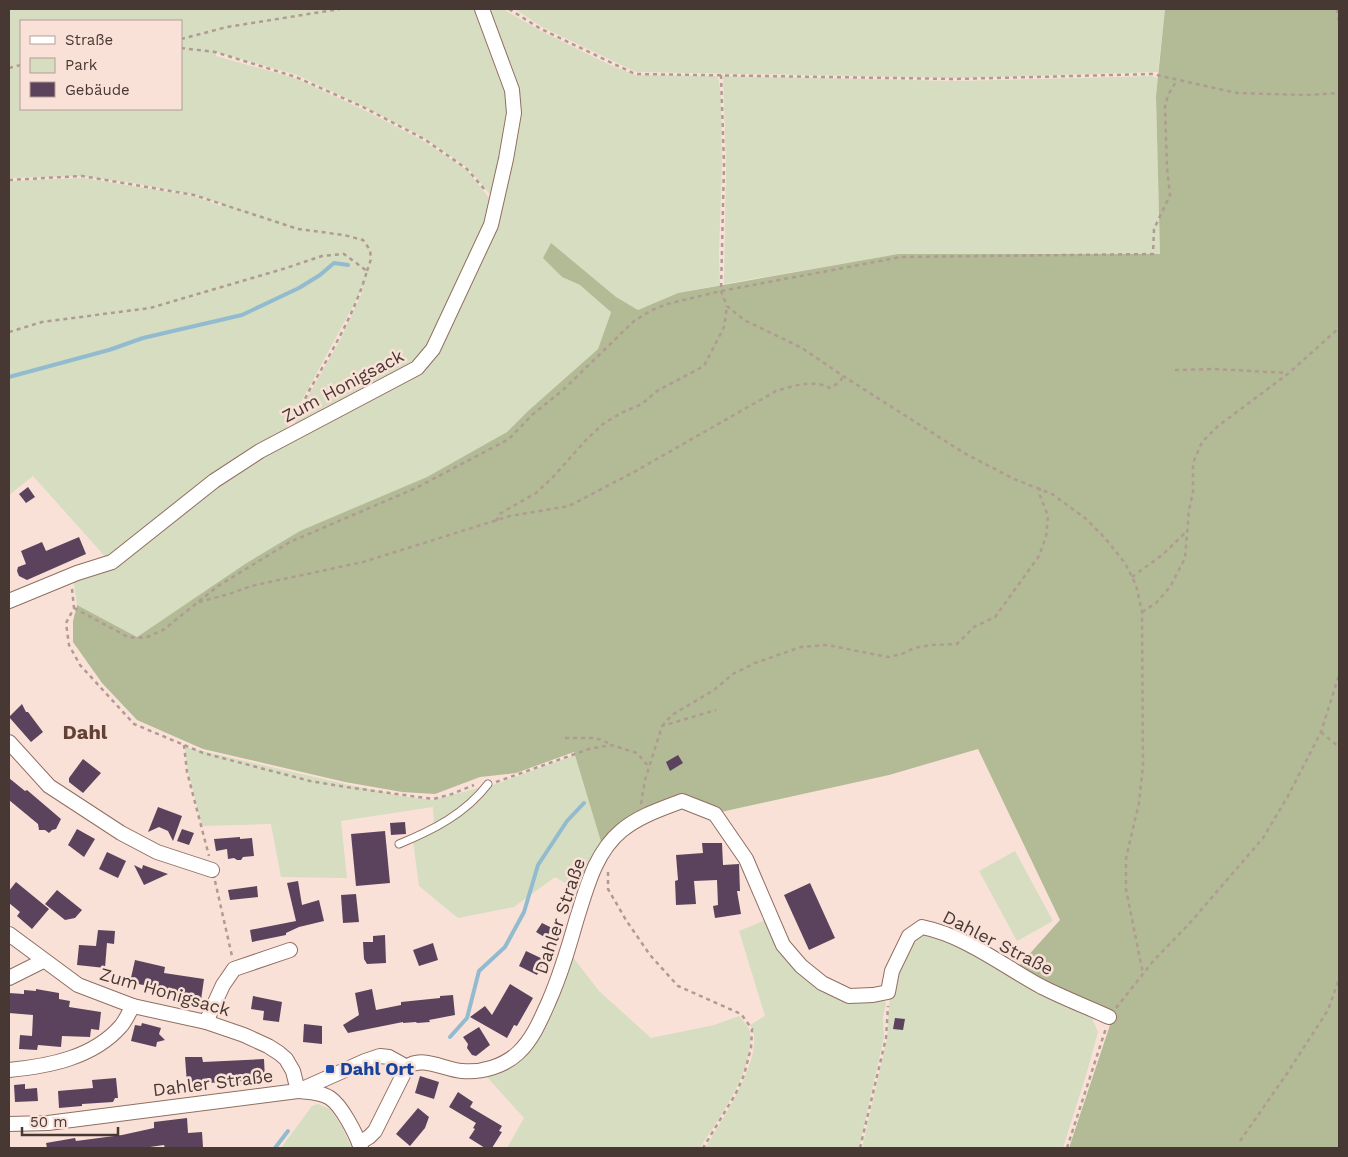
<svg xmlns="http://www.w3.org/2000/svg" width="1348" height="1157" viewBox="0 0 1348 1157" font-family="'Work Sans',sans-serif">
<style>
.green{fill:#d6ddc0;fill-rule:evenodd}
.forest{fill:#b2bb95}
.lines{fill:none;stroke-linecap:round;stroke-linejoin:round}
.stream{stroke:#93bbd0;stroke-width:4}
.building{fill:#5c435d}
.lane-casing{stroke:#916e61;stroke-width:9}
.street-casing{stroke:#916e61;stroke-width:16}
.path{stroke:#b09b93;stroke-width:2.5;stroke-dasharray:4 4;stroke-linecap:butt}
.lane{stroke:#fff;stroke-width:7}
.street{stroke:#fff;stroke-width:14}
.transit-dot{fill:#1a4fb4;stroke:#fae1d8;stroke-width:2}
.labels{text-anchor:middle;stroke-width:5;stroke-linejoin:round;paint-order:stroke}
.street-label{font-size:18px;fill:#483833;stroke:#fae1d8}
.transit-label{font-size:18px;font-weight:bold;fill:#164399;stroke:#fae1d8;text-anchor:start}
.quarter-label{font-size:20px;font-weight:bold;fill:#634236;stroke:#fae1d8}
</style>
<rect width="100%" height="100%" fill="#fae1d8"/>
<!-- green -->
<g class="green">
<path d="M9,9H479L510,91L511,114L494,199L468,168L423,137L363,106L297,75L216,52V56L295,78L362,109L422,140L467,170L493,203L488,221L424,358L289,435L308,396L339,342L361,295L363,287H361L359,295L282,437L109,561L33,476L9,495V181L83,178L194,196L221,206L222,204L195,195L133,183L83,176L9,178ZM21,21H181V109H21Z"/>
<path d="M485,9H503L541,31L608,64L635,75L716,76L719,80L721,99L722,165L719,255L720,285L678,293L638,310L543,257L562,277L580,285L611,311L598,349L528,411L507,432L427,477L300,532L245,564L137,637L77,605L73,577L114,563L216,482L419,370L493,225L517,113Z"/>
<path d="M515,9H1165L1158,72L957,78L636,72L542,27Z"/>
<path d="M723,76L956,81L1152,76L1158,78L1156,96L1160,254H898L724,284L726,166Z"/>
<path d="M185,747L345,784L401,796L433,800L482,787L475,797L434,826L433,807L341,821L347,878L281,877L271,824L202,826L188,771Z"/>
<path d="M575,755L602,845L583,893L555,877L514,907L458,918L419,886L413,841C440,825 472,812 490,786Z"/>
<path d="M1015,851L1053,921L1017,941L979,871Z"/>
<path d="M768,919L822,986L884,999L886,1004L883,1017L884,1037L859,1148H705C719,1125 769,1051 750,1025L765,1016L739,931Z"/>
<path d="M922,930L939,932L1082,1009L1092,1018L1098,1032L1087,1072L1063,1148H862L887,1039L890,993L910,938Z"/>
<path d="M569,952L599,991L651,1038L714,1025L739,1016C742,1020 749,1026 750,1032C755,1069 719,1118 700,1148H507L524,1118L487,1077L510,1065Z"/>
<path d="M318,1104L330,1109L342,1127L352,1148H281L312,1106Z"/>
</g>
<!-- forest -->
<path class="forest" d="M1165,9H1339V1148H1069L1113,1016L1016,969L1060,920L978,749L889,775L721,812L681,797L602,845L574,752L516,773L480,777L435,794L402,792L345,782L203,749L137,720L102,683L73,642V621L77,605L137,637L245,564L300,531L427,477L507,432L528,411L598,349L611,312L580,285L562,277L543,258L551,243L616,297L638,310L678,293L898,254H1160L1156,96Z"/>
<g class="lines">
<!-- stream -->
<g class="stream">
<path d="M9,377L109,350L143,338L242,315L299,288L320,275L334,263L348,265"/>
<path d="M450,1037L467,1018L479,971L505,947L524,912L538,865L567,821L584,803"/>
<path d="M275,1148L288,1131"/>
</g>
</g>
<!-- building -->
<g class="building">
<path d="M28,487L35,497L26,503L19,494Z"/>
<path d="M79,537L86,554L27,580L19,576L17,571L18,567L26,564L21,551L42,542L46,551Z"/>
<path d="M22,704L26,712H28L43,732L31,742L9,717Z"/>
<path d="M678,755L683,763L670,771L666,762Z"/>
<path d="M83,759L101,773L83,793L69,782V778Z"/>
<path d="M9,778L25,791L27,790L61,819L56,829L52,830L49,833L45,830H39L38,824L9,800Z"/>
<path d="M158,807L182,816L173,841L168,831L159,827L148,832Z"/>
<path d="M405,822L406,834L391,835L390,823Z"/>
<path d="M77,829L95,839L84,857L68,845Z"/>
<path d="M182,829L194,833L189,845L177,841Z"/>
<path d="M385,831L390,883L356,886L351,834Z"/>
<path d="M240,837V839L252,838L254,856L243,857L241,860H237L234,858L228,859L227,849L216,851L214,839Z"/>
<path d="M702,843H722L723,865L739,864L740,891H737L741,914L715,918L713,906L718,905L717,880L694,881L696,904L676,905L675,881L678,880L676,855L703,853Z"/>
<path d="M107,852L126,861L118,878L99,869Z"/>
<path d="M134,865L142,869L143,865L168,874L144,885Z"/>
<path d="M298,881L302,905L319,900L324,921L299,927L286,933V935L252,942L250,930L296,921L287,883Z"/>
<path d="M16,882L49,909L32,929L17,916L20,912L9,903V891Z"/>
<path d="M810,883L835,938L809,950L784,895Z"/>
<path d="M257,886L258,897L230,900L228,890Z"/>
<path d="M57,890L82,910L75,918L65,920L45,904Z"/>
<path d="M356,894L359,922L343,923L341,895Z"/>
<path d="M542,923L552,928L546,938L536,932Z"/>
<path d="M98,930L115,931L114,944L107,943L105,968L77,965L79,945L96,946Z"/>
<path d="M385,935L386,963L367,964L364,959L363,942H373V936Z"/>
<path d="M433,943L438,960L419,966L413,950Z"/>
<path d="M526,951L545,960L537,975L519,966Z"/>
<path d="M135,960L165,967L164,973L204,979L201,1000L172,995L173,992L130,982Z"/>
<path d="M510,984L533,998L517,1026L514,1025L507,1038L470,1017L485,1006L492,1015Z"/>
<path d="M36,989L59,993V999L70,1001L69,1007L101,1012L99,1030L91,1029L90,1037L62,1036L61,1047L38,1045L37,1050L19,1049L20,1035L32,1036L33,1015L9,1013V993L24,994V990L36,991Z"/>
<path d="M372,989L376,1010L401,1005V1002L440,998V996L453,995L455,1015L429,1020L430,1022L417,1023L416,1022L403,1023V1022L348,1033L343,1025L359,1015L355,993Z"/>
<path d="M253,996L282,1002L279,1022L263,1020L264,1011L251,1009Z"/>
<path d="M895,1018L905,1019L903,1030L893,1029Z"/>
<path d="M142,1023L161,1028L159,1034L165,1040L157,1042L156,1047L131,1041L135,1025L141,1026Z"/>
<path d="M304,1024L322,1026V1044L303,1042Z"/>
<path d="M479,1027L490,1045L476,1056L472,1055L467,1048L468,1044L463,1037Z"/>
<path d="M185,1057H202L203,1062L264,1059L265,1080L187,1084Z"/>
<path d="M420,1076L439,1082L434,1099L415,1093Z"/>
<path d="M116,1078L118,1098H115L113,1102L82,1104V1106L59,1108L58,1091L93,1088L92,1080Z"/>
<path d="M25,1084V1089L37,1088L38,1101L15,1102L14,1085Z"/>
<path d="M458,1092L473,1102L470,1107L502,1126L499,1131L502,1132L492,1148H485L469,1138L475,1129L473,1128L476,1123L449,1107Z"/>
<path d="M418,1108L429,1117L425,1128L410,1146L396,1134Z"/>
<path d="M187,1118L188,1133L202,1132L203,1147L165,1148L164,1145L143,1148H47L46,1143L75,1138L76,1141L122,1135L154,1128V1122Z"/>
</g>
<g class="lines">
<!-- lane casing -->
<g class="lane-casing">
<path id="lane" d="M399,844C433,830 465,814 488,784"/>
</g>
<!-- street casing -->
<g class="street-casing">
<g id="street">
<path d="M9,601L77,573L112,562L214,481L260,451L417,368L433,349L491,225L506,159L514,113L512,90L482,9"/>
<path d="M9,742L49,786L121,833L157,852L212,870"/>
<path d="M9,934L78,985L133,1006L206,1022L244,1035L268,1046L279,1053L286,1059L293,1071L298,1091"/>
<path d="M9,978L43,961"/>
<path d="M206,1022L223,985L234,969L290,950"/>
<path d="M407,1067C422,1055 445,1070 462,1071C482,1073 504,1066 518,1053C533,1039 541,1019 549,1001C561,974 569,946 577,918C587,887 595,853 621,831C639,816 661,809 682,801L715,814L746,859L783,945L801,966L822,983L849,996L873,995L888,992L892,971L909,936L922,927C966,936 1003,966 1042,987C1064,998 1087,1007 1109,1017"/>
<path d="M9,1070C49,1066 93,1058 121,1026C126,1020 129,1012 133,1006"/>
<path d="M299,1091C309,1092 321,1092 330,1098C342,1106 356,1134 361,1148"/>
<path d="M9,1124L48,1123L298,1091L365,1061L380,1056L389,1057L407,1067"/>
<path d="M359,1143L369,1137L375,1131L407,1067"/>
</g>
</g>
<!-- path -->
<g class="path">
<path d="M509,9L541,29L635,74L956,79L1152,74L1237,93L1305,95L1339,93"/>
<path d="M1337,9L1339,22"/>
<path d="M181,39L227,27L340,9"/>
<path d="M181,48L215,52L296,77L363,107L424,139L467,169L485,190"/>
<path d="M9,68L21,65"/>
<path d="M721,75L724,164L721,291L727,306L744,320L802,348L843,376L964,453L1014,479L1052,494L1085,518L1104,537L1125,563L1136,585L1142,612L1143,766L1139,803L1126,858V889L1143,974"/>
<path d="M9,180L82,176L194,195L298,229L344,235L363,240L370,250L371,259L367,271"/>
<path d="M9,332L42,322L150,308L283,269L322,256L344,254L367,271C355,313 332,351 310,389C305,398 302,407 297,416"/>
<path d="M1175,370L1215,369L1287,373"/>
<path d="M496,521L501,513L536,493L553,477L587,439L603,424L621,413L642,404L657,391L704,366L724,327L727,306"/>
<path d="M1132,577L1162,555L1186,532"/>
<path d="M72,589L74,608L66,623L69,645L80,665L134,724L203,753L310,781L346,787L433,799L452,794L474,785"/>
<path d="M199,602L229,594L251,586L363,562L510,516L569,506L634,472L776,391C793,386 814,379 830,388L840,382L843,376"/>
<path d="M74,608L128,637L137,638L147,637L163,630L218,586L290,542L416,488L509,439L532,415L563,390L634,321L650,311L667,304L721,291L901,257L1153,254L1154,229L1170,195L1167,168L1165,107L1168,95L1177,80"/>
<path d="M1142,612L1156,603L1170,587L1185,558L1189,510L1193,492V463L1202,442L1218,426L1289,373L1339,328"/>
<path d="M662,726L672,715L714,690L733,674L755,663L801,647L827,645L888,657L902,654L914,648L931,645L957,644L974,627L995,617L1039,556L1046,537L1048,516L1039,493L1040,488"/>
<path d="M1321,732L1339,747"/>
<path d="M565,738H596L611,744"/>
<path d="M184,745L187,772L209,856"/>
<path d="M496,782L589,749L611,745L637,753L649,767"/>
<path d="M641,804L645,780L662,726L716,710"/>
<path d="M608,872V889L626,920L650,955L678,986L741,1014L752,1029L751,1048L744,1075L735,1095L703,1148"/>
<path d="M215,881L232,956"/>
<path d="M1116,1008L1154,960L1189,924L1263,838L1288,796L1321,732L1339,675"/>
<path d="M1240,1141L1286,1075L1328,1010L1339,979"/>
<path d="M860,1148L886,1038L888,1006"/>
<path d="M1067,1148L1106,1028"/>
</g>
<!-- lane -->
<use href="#lane" class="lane"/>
<!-- street -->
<use href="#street" class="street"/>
</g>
<!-- markers -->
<rect class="transit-dot" x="325" y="1064" width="10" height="10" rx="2.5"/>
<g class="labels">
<!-- street labels -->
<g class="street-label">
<text transform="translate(343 386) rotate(-28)" y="6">Zum Honigsack</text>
<text transform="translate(560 916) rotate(-71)" y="6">Dahler Straße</text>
<text transform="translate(998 943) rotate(27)" y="6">Dahler Straße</text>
<text transform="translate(165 992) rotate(16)" y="6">Zum Honigsack</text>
<text transform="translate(213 1083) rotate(-7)" y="6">Dahler Straße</text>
</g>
<!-- transit labels -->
<g class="transit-label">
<text x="340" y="1075">Dahl Ort</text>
</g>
<!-- quarter labels -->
<g class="quarter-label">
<text x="85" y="739">Dahl</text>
</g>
</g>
<!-- border -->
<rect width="1348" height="1157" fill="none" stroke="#483833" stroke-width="20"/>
<!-- legend -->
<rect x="20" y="20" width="162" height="90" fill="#fae1d8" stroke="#b39d96"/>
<rect x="30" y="36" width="25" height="8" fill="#ffffff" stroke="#b39d96"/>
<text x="65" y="45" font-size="15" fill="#483833">Straße</text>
<rect x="30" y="58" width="25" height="15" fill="#d6ddc0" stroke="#b39d96"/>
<text x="65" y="70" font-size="15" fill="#483833">Park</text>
<rect x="30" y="82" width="25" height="15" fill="#5c435d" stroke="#b39d96"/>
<text x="65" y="95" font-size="15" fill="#483833">Gebäude</text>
<!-- scale -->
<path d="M22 1127v8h96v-8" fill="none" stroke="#483833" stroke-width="2.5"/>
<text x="30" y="1127" font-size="15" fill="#483833" stroke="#fae1d8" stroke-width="4" paint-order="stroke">50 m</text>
</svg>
